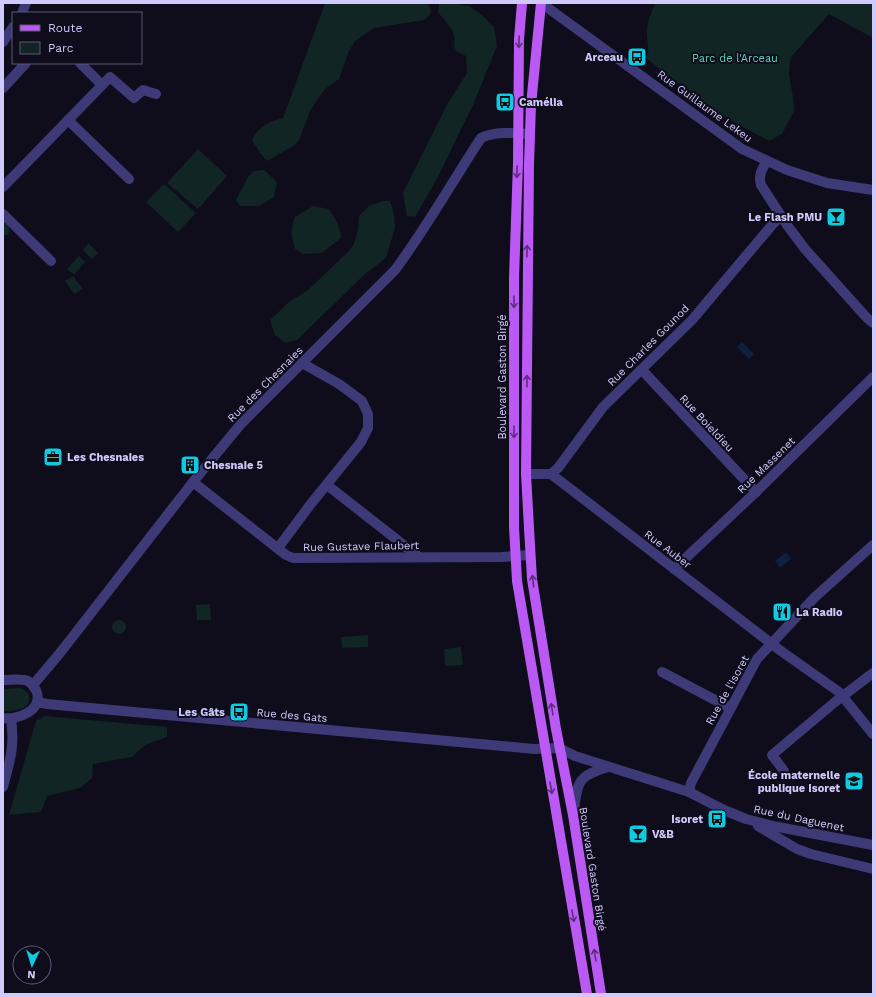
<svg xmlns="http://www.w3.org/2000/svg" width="876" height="997" viewBox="0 0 876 997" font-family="'Work Sans',sans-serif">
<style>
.green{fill:#102524}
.water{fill:#0e203d}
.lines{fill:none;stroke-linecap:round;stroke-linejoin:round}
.minor{stroke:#3d3a77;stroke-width:10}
.major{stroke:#bb59f4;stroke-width:10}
.oneway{stroke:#5c2f7d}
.labels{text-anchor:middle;stroke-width:4;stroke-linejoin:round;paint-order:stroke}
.poi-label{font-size:11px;font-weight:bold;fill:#d0cafb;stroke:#0f0c1b;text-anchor:end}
.park-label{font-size:11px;fill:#5cd5b8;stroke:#0f0c1b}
.street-label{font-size:11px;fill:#d0cafb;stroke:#0f0c1b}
</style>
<rect width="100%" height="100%" fill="#0f0c1b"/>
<!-- green -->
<g class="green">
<path d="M325,3H428L431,10L430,15L424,20L374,28L355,41L348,53L339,79L325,89L311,109L299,140L295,145L267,161L260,153L252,140C258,127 270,121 283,118Z"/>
<path d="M449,3L469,6L482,15L494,27L497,46L473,105L461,129L439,175L415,217L407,216L403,193L448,103L467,73L466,56L456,51C452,42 456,41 454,35C452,27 443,19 438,12L439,4Z"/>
<path d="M655,3H873V38L829,14L792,56L790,62L789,75L793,97L794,111L782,134L769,141L735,123L697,98L646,58C651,48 646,41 647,30C647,21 652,12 655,3Z"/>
<path d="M198,149L227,176L198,209L167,183Z"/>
<path d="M264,170L277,182L274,197L259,206H240L236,200L248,177L254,171Z"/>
<path d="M164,184L196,213L178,232L146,202Z"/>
<path d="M383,201H390L394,214L395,228L386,258L365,274L297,340L285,343L275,335L270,320L290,301L307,291L348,252L354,244L358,230L359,216L369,206Z"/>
<path d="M313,206L329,209L337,222L342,237L322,253L303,254L295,249C291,235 290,231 295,217Z"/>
<path d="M3,221L9,227L10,232L7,235H3Z"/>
<path d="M88,243L98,253L92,259L83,250Z"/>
<path d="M79,256L85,262L74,275L67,269Z"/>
<path d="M73,276L83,289L74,294L65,281Z"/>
<path d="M210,604L211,620H197L196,605Z"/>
<circle cx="119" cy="627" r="7"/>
<path d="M368,635V647L342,648L341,637Z"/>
<path d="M461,647L463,665L445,666L444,649Z"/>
<path d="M19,688C28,689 34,701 25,707C19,710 9,712 3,711V689Z"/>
<path d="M45,716L167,727V737L145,745L132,757L93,764L92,778L80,788L47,796L41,812L9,815L36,721Z"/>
</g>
<!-- water -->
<g class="water">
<path d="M742,342L754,354L749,359L737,347Z"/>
<path d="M786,552L791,559L780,568L775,561Z"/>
</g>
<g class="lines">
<!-- minor -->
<g class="minor">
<path d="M541,3L742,149L787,170L827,183L873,190"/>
<path d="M22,13L26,3"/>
<path d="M3,42L13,27"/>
<path d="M80,63L102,85"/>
<path d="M3,88L26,63"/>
<path d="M68,120L129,179"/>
<path d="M767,161C762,169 758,175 761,185L787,225L805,249L867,318L873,323"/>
<path d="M3,187L110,77L134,98L143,90L156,94"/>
<path d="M3,214L51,261"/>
<path d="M642,370L756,492"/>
<path d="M526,474H551L558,468L603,407L692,320L772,225L781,216"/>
<path d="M551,474L781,651L839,692L873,734"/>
<path d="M193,482L286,555L293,558L502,557L530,555"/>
<path d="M327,485L419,557"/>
<path d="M278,548L310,505L361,442L368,428V414L362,401L339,384L302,363"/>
<path d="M674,569L756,492L873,377"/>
<path d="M662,672L730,708"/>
<path d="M3,680C11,680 21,678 28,681C31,683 34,687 36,690C45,710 18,720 3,718"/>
<path d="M33,685L60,653L193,482L240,425L395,270C427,227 452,182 481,138C495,131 515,133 530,134"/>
<path d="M37,702L47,704L534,749L559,748L575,756L689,792L724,810L746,819L773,826L873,845"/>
<path d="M784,771L772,755L835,702L873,673"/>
<path d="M3,787C10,761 15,746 11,719"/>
<path d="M689,792L691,783L757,659L815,597L873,545"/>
<path d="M574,811C577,781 579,775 609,767"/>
<path d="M758,826L797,849L811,854L873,869"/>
</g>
<!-- major -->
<g class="major">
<path d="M522,3L519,39L518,163L514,278V527L517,581L587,994"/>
<path d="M541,3L531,105L529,164L526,474L529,528L532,579L556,729L573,815L601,994"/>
</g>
</g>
<!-- one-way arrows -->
<defs><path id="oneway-shaft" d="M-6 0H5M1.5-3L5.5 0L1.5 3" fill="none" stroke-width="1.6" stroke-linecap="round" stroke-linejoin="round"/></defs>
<g class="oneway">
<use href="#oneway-shaft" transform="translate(519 42) rotate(92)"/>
<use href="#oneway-shaft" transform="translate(517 172) rotate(92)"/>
<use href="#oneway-shaft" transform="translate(527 251) rotate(-89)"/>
<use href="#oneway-shaft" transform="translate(514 302) rotate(90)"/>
<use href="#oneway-shaft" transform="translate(527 381) rotate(-90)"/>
<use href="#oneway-shaft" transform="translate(514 432) rotate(90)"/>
<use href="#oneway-shaft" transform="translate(533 581) rotate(-97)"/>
<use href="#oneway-shaft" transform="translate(552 709) rotate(-99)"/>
<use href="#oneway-shaft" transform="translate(551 788) rotate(80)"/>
<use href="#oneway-shaft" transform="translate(573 916) rotate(80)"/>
<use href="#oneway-shaft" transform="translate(595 955) rotate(-99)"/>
</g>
<!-- icons -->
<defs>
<g id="bus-square" transform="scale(1)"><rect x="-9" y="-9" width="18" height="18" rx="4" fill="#0fcbe2" stroke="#0f0c1b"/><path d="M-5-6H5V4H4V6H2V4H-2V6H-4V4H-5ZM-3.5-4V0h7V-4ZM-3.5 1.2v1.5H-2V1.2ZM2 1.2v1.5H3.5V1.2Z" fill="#111"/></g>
<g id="bar-square" transform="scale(1)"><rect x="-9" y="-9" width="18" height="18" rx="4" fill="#0fcbe2" stroke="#0f0c1b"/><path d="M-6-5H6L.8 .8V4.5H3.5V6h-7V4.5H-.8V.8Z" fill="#111"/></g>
<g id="office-square" transform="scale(1)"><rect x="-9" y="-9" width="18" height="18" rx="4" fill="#0fcbe2" stroke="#0f0c1b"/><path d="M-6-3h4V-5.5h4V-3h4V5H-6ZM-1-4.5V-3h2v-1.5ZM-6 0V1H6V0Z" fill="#111"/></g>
<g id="building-square" transform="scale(1)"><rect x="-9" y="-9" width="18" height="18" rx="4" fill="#0fcbe2" stroke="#0f0c1b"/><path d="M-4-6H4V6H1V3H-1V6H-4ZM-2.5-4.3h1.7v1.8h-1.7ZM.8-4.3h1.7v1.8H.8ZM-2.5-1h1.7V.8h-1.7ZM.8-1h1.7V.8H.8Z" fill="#111"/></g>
<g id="restaurant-square" transform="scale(1)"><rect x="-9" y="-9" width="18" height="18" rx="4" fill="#0fcbe2" stroke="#0f0c1b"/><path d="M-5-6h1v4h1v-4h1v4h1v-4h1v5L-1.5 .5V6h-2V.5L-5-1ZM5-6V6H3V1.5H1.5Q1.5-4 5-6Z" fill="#111"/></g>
<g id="school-square" transform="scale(1)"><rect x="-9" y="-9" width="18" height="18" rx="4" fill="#0fcbe2" stroke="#0f0c1b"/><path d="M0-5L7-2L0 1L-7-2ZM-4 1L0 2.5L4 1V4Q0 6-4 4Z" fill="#111"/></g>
</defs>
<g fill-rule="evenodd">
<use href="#bus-square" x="637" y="57"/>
<use href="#bus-square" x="505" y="102"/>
<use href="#bar-square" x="836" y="217"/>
<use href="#office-square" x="53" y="457"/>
<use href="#building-square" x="190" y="465"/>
<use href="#restaurant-square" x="782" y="612"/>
<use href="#bus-square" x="239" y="712"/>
<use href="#school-square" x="854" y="781"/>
<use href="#bus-square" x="717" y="819"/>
<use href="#bar-square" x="638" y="834"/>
</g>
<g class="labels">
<!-- poi labels -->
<g class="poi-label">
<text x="623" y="61">Arceau</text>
<text x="519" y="106" text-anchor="start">Camélia</text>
<text x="822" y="221">Le Flash PMU</text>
<text x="67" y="461" text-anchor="start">Les Chesnaies</text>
<text x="204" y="469" text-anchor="start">Chesnaie 5</text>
<text x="796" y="616" text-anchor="start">La Radio</text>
<text x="225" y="716">Les Gâts</text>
<text x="840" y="779">École maternelle<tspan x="840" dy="13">publique Isoret</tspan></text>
<text x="703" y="823">Isoret</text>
<text x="652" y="838" text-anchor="start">V&amp;B</text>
</g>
<!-- park labels -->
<g class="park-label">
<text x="735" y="62">Parc de l'Arceau</text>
</g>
<!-- street labels -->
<g class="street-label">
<text transform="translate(705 106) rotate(36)" y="4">Rue Guillaume Lekeu</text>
<text transform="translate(648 345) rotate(-45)" y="4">Rue Charles Gounod</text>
<text transform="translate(502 377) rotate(-90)" y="4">Boulevard Gaston Birgé</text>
<text transform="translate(265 384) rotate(-45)" y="4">Rue des Chesnaies</text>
<text transform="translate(707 423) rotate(47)" y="4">Rue Boieldieu</text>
<text transform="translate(766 465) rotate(-44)" y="4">Rue Massenet</text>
<text transform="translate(361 546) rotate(-1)" y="4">Rue Gustave Flaubert</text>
<text transform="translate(668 549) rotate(37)" y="4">Rue Auber</text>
<text transform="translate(727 690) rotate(-61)" y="4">Rue de l'Isoret</text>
<text transform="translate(292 715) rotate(5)" y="4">Rue des Gats</text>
<text transform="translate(799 818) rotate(12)" y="4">Rue du Daguenet</text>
<text transform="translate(593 869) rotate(81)" y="4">Boulevard Gaston Birgé</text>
</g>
</g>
<!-- border -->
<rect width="876" height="997" fill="none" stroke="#d0cafb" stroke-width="8"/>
<!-- legend -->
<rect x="12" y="12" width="130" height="52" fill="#0f0c1b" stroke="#5c5875"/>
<rect x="20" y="25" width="20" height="6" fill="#bb59f4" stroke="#5c5875"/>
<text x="48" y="32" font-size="12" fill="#d0cafb">Route</text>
<rect x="20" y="42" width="20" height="12" fill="#102524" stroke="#5c5875"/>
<text x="48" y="52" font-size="12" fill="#d0cafb">Parc</text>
<!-- north arrow -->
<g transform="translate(32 965) rotate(184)"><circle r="19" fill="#0f0c1b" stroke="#5c5875"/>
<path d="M0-3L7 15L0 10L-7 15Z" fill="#0fcbe2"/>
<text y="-6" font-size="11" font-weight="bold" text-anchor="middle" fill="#d0cafb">N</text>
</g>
</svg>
